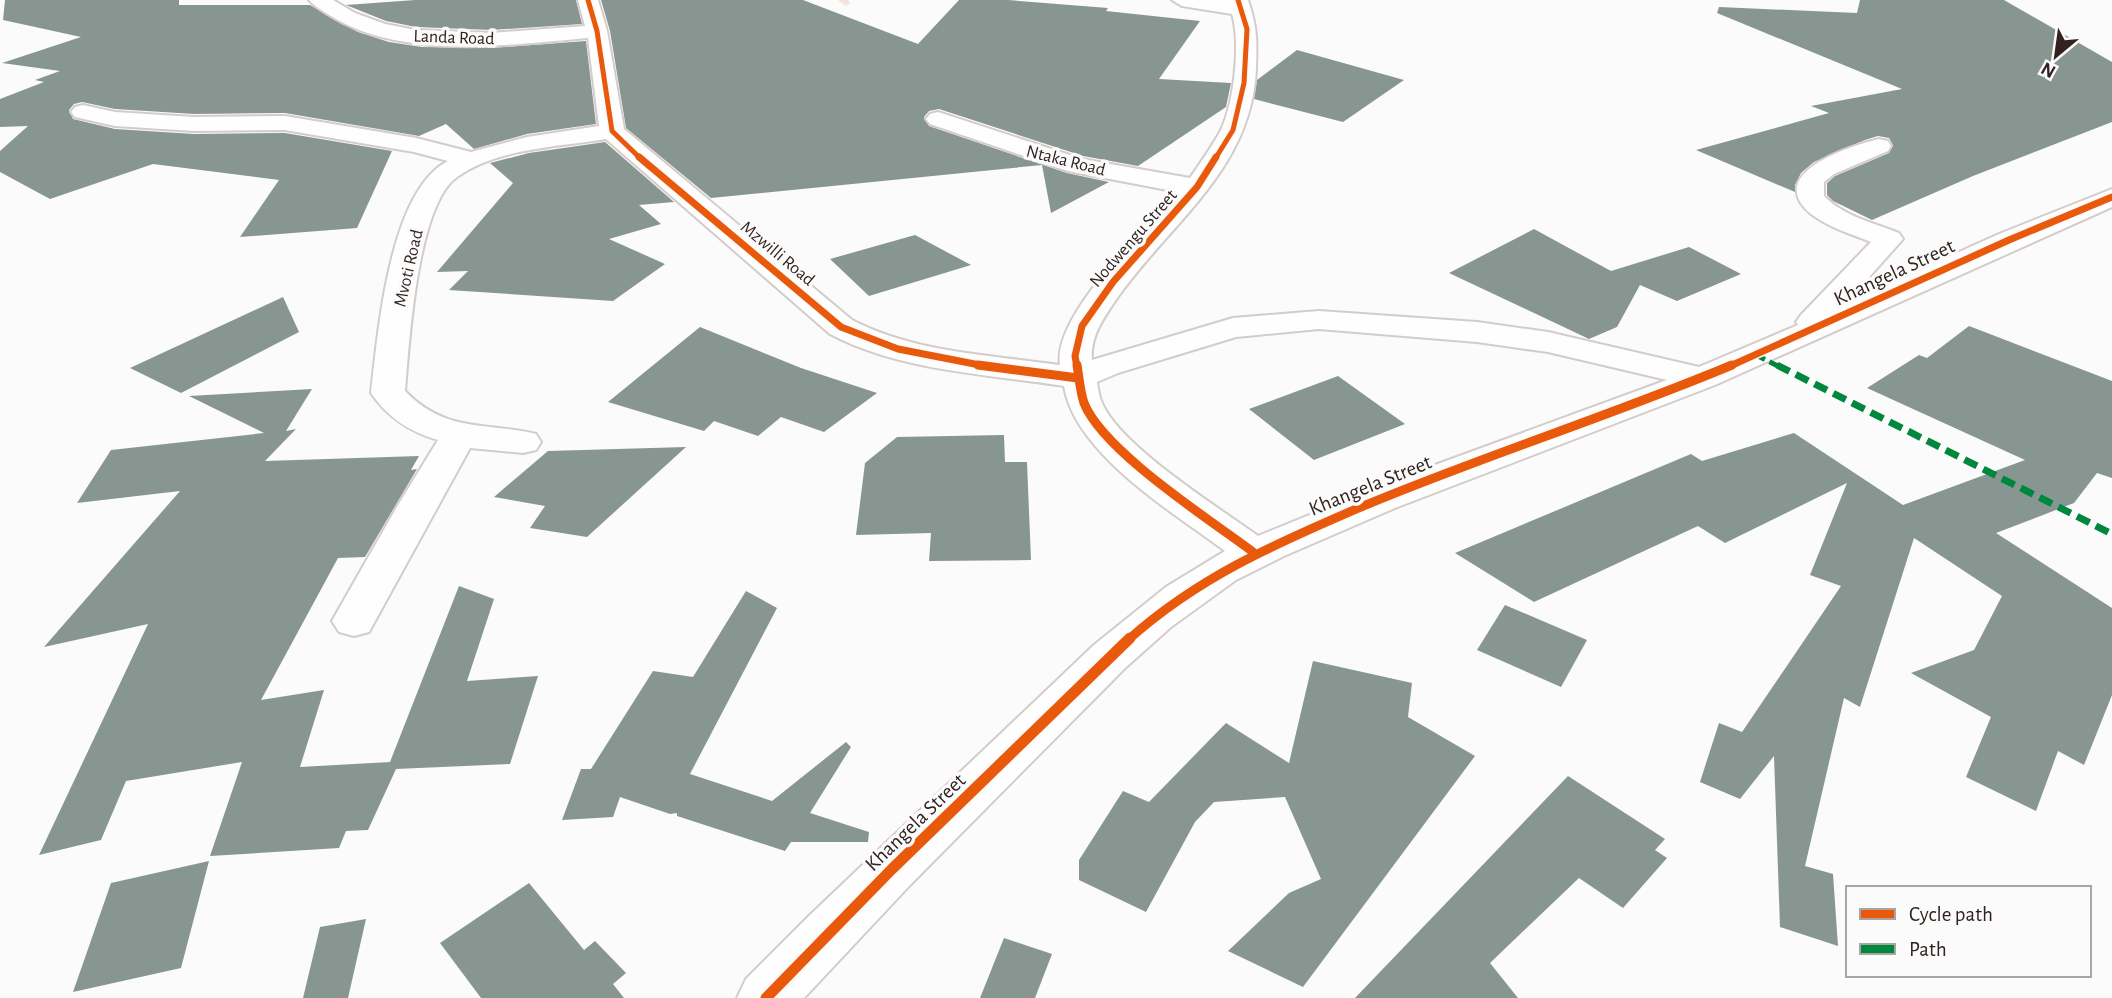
<svg xmlns="http://www.w3.org/2000/svg" width="2112" height="998" viewBox="0 0 2112 998" font-family="'Alegreya Sans',sans-serif">
<style>
.lines{fill:none;stroke-linecap:round;stroke-linejoin:round}
.stream{fill:#f8e0dc;fill-rule:evenodd}
.building{fill:#889692}
.minor-casing{stroke:#d4cccb;stroke-width:4}
.minor{fill:#fefefe;fill-rule:evenodd}
.quiet-far1{stroke:#00873e;stroke-width:5;stroke-dasharray:10 5;stroke-linecap:butt}
.quiet{stroke:#00873e;stroke-width:7;stroke-dasharray:14 7;stroke-linecap:butt}
.cycleway-far3-casing{stroke:#fbfbfb;stroke-width:8}
.cycleway-far2-casing{stroke:#fbfbfb;stroke-width:10}
.cycleway-far1-casing{stroke:#fbfbfb;stroke-width:13}
.cycleway-casing{stroke:#fbfbfb;stroke-width:16}
.cycleway-far3{stroke:#e8590c;stroke-width:5}
.cycleway-far2{stroke:#e8590c;stroke-width:7}
.cycleway-far1{stroke:#e8590c;stroke-width:9}
.cycleway{stroke:#e8590c;stroke-width:11}
.labels{text-anchor:middle;stroke-width:7;stroke-linejoin:round;paint-order:stroke}
.far-street-label{font-size:18px;fill:#31221f;stroke:#fbfbfb}
.street-label{font-size:21px;fill:#31221f;stroke:#fbfbfb}
</style>
<rect width="100%" height="100%" fill="#fbfbfb"/>
<g class="lines">
<!-- stream -->
<path class="stream" d="M838,0H848L850,3L846,6Z"/>
</g>
<!-- building -->
<g class="building">
<path d="M5,0H179V5H310L358,32L389,42L422,47L491,48L586,41L596,124L527,134L474,149L446,124L419,136L285,113L194,114L115,109L82,102L74,104L69,110L73,119L115,129L194,134L285,133L392,151L357,228L240,237L279,180L153,164L50,199L0,172V151L28,126L0,127V99L44,82L35,80L60,71L2,63L81,37L3,20Z"/>
<path d="M415,0H576L582,24L491,30L416,27L386,21L346,5Z"/>
<path d="M601,0H803L918,44L959,0H1008L1108,8L1106,11L1200,21L1159,79L1231,83L1226,107L1138,166L1083,156L939,109L929,111L924,117L929,126L1067,173L1109,182L1051,213L1042,165L711,198L626,128L610,31Z"/>
<path d="M1860,0H2004L2112,62V122L1973,176L1872,220L1833,201L1827,195V183L1835,176L1889,153L1893,145L1889,138L1878,136L1865,140L1814,162L1801,173L1795,185V192L1696,150L1829,113L1811,106L1902,89L1717,13L1719,7L1857,13Z"/>
<path d="M1297,50L1404,80L1343,122L1254,99L1257,80Z"/>
<path d="M605,142L674,202L639,205L661,224L609,239L665,264L613,301L449,290L468,271L437,272L513,183L490,163L529,153Z"/>
<path d="M1534,229L1611,271L1689,247L1741,274L1677,301L1640,285L1617,327L1589,339L1449,273Z"/>
<path d="M915,235L971,265L869,296L830,259Z"/>
<path d="M283,297L299,332L181,393L130,368Z"/>
<path d="M1969,326L2112,381V478L2097,473L2074,503L1996,533L2112,608V695L2084,765L2058,751L2036,811L1966,777L1991,717L1911,673L1974,650L2002,596L1914,538L1860,707L1844,698L1805,866L1833,874L1838,946L1780,927L1774,756L1740,799L1700,782L1719,723L1742,732L1841,586L1810,575L1847,483L1725,543L1698,526L1534,602L1455,553L1691,454L1702,461L1794,433L1903,505L2025,460L1867,388L1919,355L1927,358Z"/>
<path d="M700,327L801,368L877,393L824,432L781,417L758,436L714,421L704,431L608,402Z"/>
<path d="M1338,376L1405,424L1314,460L1249,409Z"/>
<path d="M312,389L286,431L296,429L265,461L419,456L411,470L417,469L365,557L338,558L261,700L324,690L300,767L390,762L459,586L494,599L467,681L538,676L510,764L396,769L368,830L346,831L339,848L210,856L242,762L126,781L101,840L39,855L148,624L44,647L180,491L77,503L111,450L264,433L189,396Z"/>
<path d="M1004,435L1005,462H1027L1031,560L929,561L931,533L856,535L865,463L897,437Z"/>
<path d="M686,447L587,537L530,528L545,506L494,497L548,451Z"/>
<path d="M746,591L777,608L690,774L772,801L846,742L851,747L810,813L869,832L868,842H791L785,851L677,816V813L670,814L620,797L613,817L562,820L581,769H591L653,671L693,677Z"/>
<path d="M1505,605L1587,640L1561,687L1477,650Z"/>
<path d="M1313,661L1412,683L1408,717L1475,756L1303,987L1228,951L1289,893L1321,879L1285,797L1214,802L1195,822L1146,912L1079,880V860L1123,791L1149,802L1226,723L1289,763Z"/>
<path d="M1568,776L1665,839L1655,850L1667,858L1623,908L1579,878L1490,963L1518,998H1355Z"/>
<path d="M209,861L181,968L73,992L111,883Z"/>
<path d="M529,883L584,950L595,941L626,973L613,984L624,998H481L440,943Z"/>
<path d="M366,919L348,998H303L320,927Z"/>
<path d="M1004,938L1052,954L1035,998H980Z"/>
</g>
<g class="lines">
<!-- minor casing -->
<g class="minor-casing">
<path id="minor" d="M309,0H333L355,13L385,24L416,30L491,33L585,26L578,0H598L607,31L624,129L852,320C916,353 991,355 1060,365C1052,316 1146,228 1178,192L1068,171L930,124L926,119L930,114L938,112L1082,159L1190,178C1200,163 1211,148 1220,132C1234,104 1241,43 1232,14L1182,6L1172,0H1248C1257,27 1257,39 1256,68C1252,171 1168,224 1115,301C1103,319 1090,337 1092,360L1233,318L1319,311L1477,322L1548,332L1699,367L1798,325L1796,322L1801,315L1871,242C1851,234 1828,227 1811,214C1763,174 1849,146 1879,139L1888,141L1891,146L1888,151L1834,174L1824,182V196C1843,216 1874,223 1899,233L1903,239L1846,303L1999,234L2112,189V207L1715,385L1395,508L1284,556L1236,580L1171,627L1125,668L910,885L804,998H737L746,979L809,916L1094,645L1166,587L1225,551C1173,512 1075,454 1064,386C986,374 900,371 830,334L606,139C559,147 497,148 457,177C417,205 409,343 405,391C445,433 486,422 536,434L541,442L536,450L523,453L470,448L369,632L354,636L339,632L332,621L398,505L438,440C410,432 388,418 371,393C378,333 389,191 448,161L414,152L285,130L194,131L115,126L75,117L71,112L75,107L83,105L115,112L194,117L285,116L416,138L471,152L527,137L599,126L588,38C509,45 401,60 331,16C323,11 315,7 309,0ZM1319,329L1477,342L1548,352L1667,380L1413,473L1258,536C1218,507 1120,446 1102,403C1099,397 1098,389 1097,382L1118,373L1236,337Z"/>
</g>
<!-- minor -->
<use href="#minor" class="minor"/>
<!-- quiet-far1 -->
<path class="quiet-far1" d="M1756,355L1780,367"/>
<!-- quiet -->
<path class="quiet" d="M1777,365L2112,534"/>
<!-- cycleway-far3 casing -->
<g class="cycleway-far3-casing">
<g id="cycleway-far3">
<path d="M588,0L597,31L612,131L641,159"/>
<path d="M1215,159L1233,130L1244,83L1247,29L1238,0"/>
</g>
</g>
<!-- cycleway-far2 casing -->
<g class="cycleway-far2-casing">
<g id="cycleway-far2">
<path d="M639,157L841,327L898,349L990,367"/>
<path d="M1077,367L1075,356L1082,326L1113,282L1197,187L1216,157"/>
<path d="M1728,367L2009,240L2112,197"/>
</g>
</g>
<!-- cycleway-far1 casing -->
<g class="cycleway-far1-casing">
<g id="cycleway-far1">
<path d="M978,365L1078,378"/>
<path d="M1077,365C1079,377 1080,391 1084,403C1103,451 1209,519 1253,552"/>
<path d="M1128,640C1198,577 1275,544 1361,507C1483,456 1610,416 1732,365"/>
</g>
</g>
<!-- cycleway casing -->
<g class="cycleway-casing">
<path id="cycleway" d="M766,998L892,869L1130,638"/>
</g>
<!-- cycleway-far3 -->
<use href="#cycleway-far3" class="cycleway-far3"/>
<!-- cycleway-far2 -->
<use href="#cycleway-far2" class="cycleway-far2"/>
<!-- cycleway-far1 -->
<use href="#cycleway-far1" class="cycleway-far1"/>
<!-- cycleway -->
<use href="#cycleway" class="cycleway"/>
</g>
<g class="labels">
<!-- far-street labels -->
<g class="far-street-label">
<text transform="translate(454 37) rotate(2)" y="6">Landa Road</text>
<text transform="translate(1066 160) rotate(14)" y="6">Ntaka Road</text>
<text transform="translate(1133 238) rotate(-49)" y="6">Nodwengu Street</text>
<text transform="translate(778 253) rotate(40)" y="6">Mzwilli Road</text>
<text transform="translate(408 268) rotate(-77)" y="6">Mvoti Road</text>
</g>
<!-- street labels -->
<g class="street-label">
<text transform="translate(1894 272) rotate(-25)" y="7">Khangela Street</text>
<text transform="translate(1370 485) rotate(-22)" y="7">Khangela Street</text>
<text transform="translate(915 822) rotate(-44)" y="7">Khangela Street</text>
</g>
</g>
<!-- legend -->
<rect x="1846" y="886" width="245" height="91" fill="#fbfbfb" stroke="#aaa4a3" stroke-width="2"/>
<rect x="1860" y="909" width="35" height="10" fill="#e8590c" stroke="#aaa4a3" stroke-width="2"/>
<text x="1909" y="921" font-size="21" fill="#31221f">Cycle path</text>
<rect x="1860" y="944" width="35" height="10" fill="#00873e" stroke="#aaa4a3" stroke-width="2"/>
<text x="1909" y="956" font-size="21" fill="#31221f">Path</text>
<!-- north arrow -->
<g transform="translate(2056 56) rotate(209)" stroke="#fbfbfb" stroke-width="5" paint-order="stroke">
<path d="M0-5L12 26L0 18L-12 26Z" fill="#31221f"/>
<text y="-10" font-size="19" font-weight="bold" text-anchor="middle" fill="#31221f">N</text>
</g>
</svg>
